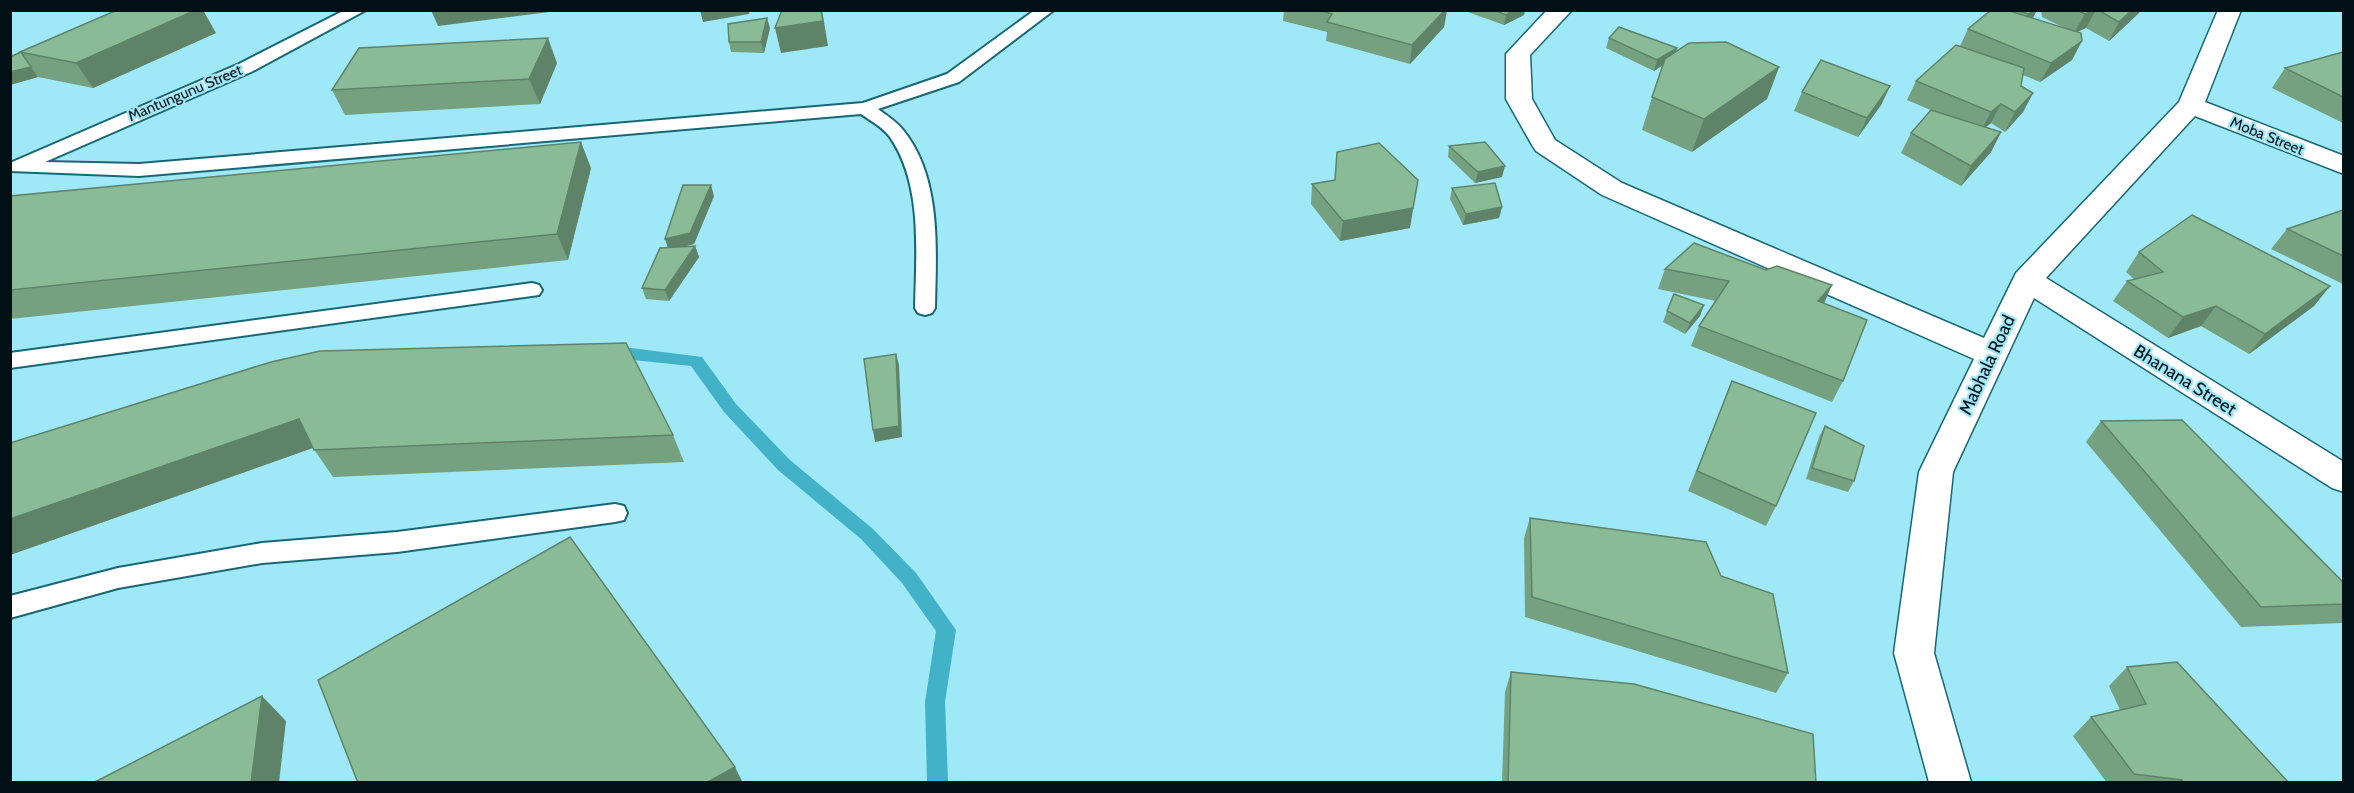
<svg xmlns="http://www.w3.org/2000/svg" width="2354" height="793" viewBox="0 0 2354 793" font-family="Cabin,sans-serif">
<style>
.lines{fill:none;stroke-linecap:round;stroke-linejoin:round}
.stream{fill:#42b2c8;fill-rule:evenodd}
.lane-casing{stroke:#186775;stroke-width:4}
.street-casing{stroke:#186775;stroke-width:3}
.lane{fill:#fff;fill-rule:evenodd}
.street{fill:#fff;fill-rule:evenodd}
.wall{fill:#75a181}
.shaded-wall{fill:#5f8369}
.building{fill:#88bb96;stroke:#5f8369;stroke-width:1.5}
.labels{text-anchor:middle;stroke-width:4.5;stroke-linejoin:round;paint-order:stroke}
.far-street-label{font-size:15px;fill:#001014;stroke:#9fe8f8}
.street-label{font-size:18px;fill:#001014;stroke:#9fe8f8}
</style>
<rect width="100%" height="100%" fill="#9fe8f8"/>
<g class="lines">
<!-- stream -->
<path class="stream" d="M623,347L702,357L736,404L790,460L873,529L916,573L956,630L945,702L948,782H927L925,702L936,631L902,583L861,539L778,470L724,412L691,366L604,357L602,353L604,349Z"/>
<!-- lane casing -->
<g class="lane-casing">
<g id="lane">
<path d="M345,10H366L251,72L45,162L139,164L863,103L947,74L1035,10H1054L959,82L878,109C887,116 896,121 903,130C942,178 936,250 935,308L932,313L925,315L918,313L915,308C916,253 923,185 890,137C883,127 871,121 861,114L139,176L10,171V163L239,64Z"/>
<path d="M532,283L539,285L542,290L539,295L10,368V353Z"/>
<path d="M615,504L624,506L627,513L624,520L615,522L397,552L262,563L118,588L10,618V596L118,568L262,543L397,532Z"/>
</g>
</g>
<!-- street casing -->
<g class="street-casing">
<path id="street" d="M1547,10H1572L1530,55L1532,99L1555,140L1622,183L1984,338L2016,273L2179,102L2218,10H2241L2205,102L2344,156V174L2195,116L2046,278L2344,462V492L2332,488L2034,298L1953,472L1934,653L1971,782H1929L1894,653L1919,472L1974,359L1602,195L1536,151L1532,145L1506,99V54Z"/>
</g>
<!-- lane -->
<use href="#lane" class="lane"/>
<!-- street -->
<use href="#street" class="street"/>
</g>
<!-- wall -->
<g class="wall">
<path d="M1284,10H1447L1444,27L1410,64L1326,41L1327,32L1283,21Z"/>
<path d="M1525,10L1524,15L1504,25L1465,11Z"/>
<path d="M1991,10H2037L2032,19L2067,29L2042,17L2041,10H2140L2139,13L2109,41L2086,28L2077,32L2072,60L2040,82L2023,75L2021,86L2033,93L2023,112L2005,132L1991,123L1986,127L2001,132L1991,152L1961,186L1901,153L1911,133L1933,111L1907,100L1916,81L1960,46L1968,29Z"/>
<path d="M770,28L764,53L731,52L729,42Z"/>
<path d="M216,33L93,88L38,77L10,85L21,52Z"/>
<path d="M1609,38L1677,48L1676,52L1779,67L1767,99L1692,152L1642,130L1662,65L1654,71L1606,48Z"/>
<path d="M2343,52V123L2272,88L2285,68Z"/>
<path d="M557,63L540,104L345,115L332,90Z"/>
<path d="M1890,86L1881,105L1858,137L1794,111L1802,92Z"/>
<path d="M1449,146L1502,177L1475,183L1448,157Z"/>
<path d="M591,168L568,260L10,319V196Z"/>
<path d="M1334,180L1410,228L1340,241L1311,204L1312,184Z"/>
<path d="M1452,188L1502,207L1499,218L1463,225L1450,199Z"/>
<path d="M714,196L694,244L681,247L695,246L699,257L669,301L646,299L642,288L668,248L665,239Z"/>
<path d="M2343,210V284L2271,249L2287,229Z"/>
<path d="M1694,243L1824,303L1843,381L1832,402L1691,346L1699,326L1716,301L1658,289L1665,269Z"/>
<path d="M2139,252L2330,286L2314,306L2249,354L2201,326L2168,338L2113,301L2127,281L2134,279L2126,272Z"/>
<path d="M1667,311L1700,316L1685,334L1663,322Z"/>
<path d="M1732,381L1776,506L1766,526L1688,491Z"/>
<path d="M2101,421L2343,582V622L2342,623L2241,627L2086,442Z"/>
<path d="M1825,426L1854,481L1848,492L1806,479L1819,437Z"/>
<path d="M673,435L684,462L333,477L313,448L10,555V443Z"/>
<path d="M1530,518L1788,673L1776,693L1525,617L1524,538Z"/>
<path d="M2127,667L2289,783H2107L2073,736L2091,717L2120,710L2109,686Z"/>
<path d="M1511,672L1816,783H1502L1505,692Z"/>
</g>
<!-- shaded-wall -->
<g class="shaded-wall">
<path d="M196,10H203L216,33L93,88L76,63Z"/>
<path d="M431,10H565L438,26Z"/>
<path d="M700,10H750L749,14L703,22Z"/>
<path d="M822,10L828,46L781,53L775,28Z"/>
<path d="M1445,10H1447L1444,27L1410,64L1412,45Z"/>
<path d="M1514,10H1525L1524,15L1504,25L1506,15Z"/>
<path d="M2034,10H2037L2033,18L2023,24L2028,14Z"/>
<path d="M2094,10H2096L2086,28L2074,33L2085,14Z"/>
<path d="M2132,10H2140L2139,13L2109,41L2119,22Z"/>
<path d="M767,18L770,28L764,53L761,42Z"/>
<path d="M548,38L557,63L540,104L529,79Z"/>
<path d="M2082,41L2072,60L2040,82L2051,63Z"/>
<path d="M1677,48L1674,58L1654,71L1657,60Z"/>
<path d="M31,67L38,77L10,85V72Z"/>
<path d="M1779,67L1767,99L1692,152L1704,119Z"/>
<path d="M1890,86L1881,105L1858,137L1867,118Z"/>
<path d="M2033,93L2023,112L2005,132L2015,112Z"/>
<path d="M2001,104L1991,123L1981,131L1991,112Z"/>
<path d="M2001,132L1991,152L1961,186L1971,166Z"/>
<path d="M581,142L591,168L568,260L557,234Z"/>
<path d="M1505,166L1502,177L1475,183L1478,172Z"/>
<path d="M1418,180L1410,228L1340,241L1343,221Z"/>
<path d="M711,185L714,196L694,244L669,250L665,239Z"/>
<path d="M1502,207L1499,218L1463,225L1466,214Z"/>
<path d="M695,246L699,257L669,301L665,290Z"/>
<path d="M1832,285L1823,306L1818,301Z"/>
<path d="M2330,286L2314,306L2249,354L2265,334Z"/>
<path d="M1704,305L1700,316L1685,334L1690,323Z"/>
<path d="M2216,306L2201,326L2168,338L2183,317Z"/>
<path d="M896,354L899,365L902,437L875,442L873,430Z"/>
<path d="M299,419L318,446L10,555V519Z"/>
<path d="M262,696L286,721L279,783H251Z"/>
<path d="M735,767L743,783H706Z"/>
</g>
<!-- building -->
<g class="building">
<path d="M117,10H196L76,63L20,52Z"/>
<path d="M782,10H821L823,21L775,28Z"/>
<path d="M1318,10H1445L1412,45L1327,22L1332,14Z"/>
<path d="M1494,10H1514L1506,15Z"/>
<path d="M1991,10H2006L2081,33L2082,41L2051,63L1968,29Z"/>
<path d="M2017,10H2034L2028,14Z"/>
<path d="M2077,10H2094L2085,14Z"/>
<path d="M2098,10H2132L2119,22Z"/>
<path d="M767,18L761,42H729L728,24Z"/>
<path d="M1619,27L1677,48L1657,60L1609,38Z"/>
<path d="M548,38L529,79L332,90L359,48Z"/>
<path d="M1726,42L1779,67L1704,119L1652,97L1665,59L1689,43Z"/>
<path d="M1956,45L2024,68L2021,86L2033,93L2015,112L2001,104L1991,112L1916,81Z"/>
<path d="M21,52L31,67L10,72V57Z"/>
<path d="M2343,52V97L2285,68Z"/>
<path d="M1821,60L1890,86L1867,118L1802,92Z"/>
<path d="M1931,110L2001,132L1971,166L1911,133Z"/>
<path d="M581,142L557,234L10,290V196Z"/>
<path d="M1485,142L1505,166L1478,172L1449,146Z"/>
<path d="M1379,143L1418,180L1413,208L1343,221L1312,184L1335,180L1337,152Z"/>
<path d="M1495,183L1502,207L1466,214L1452,188Z"/>
<path d="M683,185H711L690,233L665,239Z"/>
<path d="M2343,210V256L2287,229Z"/>
<path d="M2192,215L2330,286L2265,334L2216,306L2183,317L2127,281L2163,272L2139,252Z"/>
<path d="M1694,243L1766,270L1777,266L1832,285L1818,301L1867,320L1843,381L1699,326L1729,281L1665,269Z"/>
<path d="M695,246L665,290L642,288L660,248Z"/>
<path d="M1674,294L1704,305L1690,323L1667,311Z"/>
<path d="M626,343L673,435L314,450L299,419L10,519V443L271,362L320,351Z"/>
<path d="M896,354L899,426L873,430L864,359Z"/>
<path d="M1732,381L1816,413L1776,506L1697,471Z"/>
<path d="M2182,420L2343,582V604L2261,607L2101,421Z"/>
<path d="M1825,426L1864,446L1854,481L1812,468Z"/>
<path d="M1530,518L1706,542L1721,576L1773,594L1788,673L1532,597Z"/>
<path d="M570,537L735,767L706,783H358L318,680Z"/>
<path d="M2177,662L2289,783H2184L2182,780L2134,774L2091,717L2146,704L2127,667Z"/>
<path d="M1511,672L1634,684L1813,734L1816,783H1508Z"/>
<path d="M262,696L251,783H93Z"/>
</g>
<g class="labels">
<!-- far-street labels -->
<g class="far-street-label">
<text transform="translate(185 93) rotate(-23)" y="5">Mantungunu Street</text>
<text transform="translate(2267 136) rotate(22)" y="5">Moba Street</text>
</g>
<!-- street labels -->
<g class="street-label">
<text transform="translate(1987 365) rotate(-65)" y="6">Mabhala Road</text>
<text transform="translate(2185 380) rotate(32)" y="6">Bhanana Street</text>
</g>
</g>
<!-- border -->
<rect width="2354" height="793" fill="none" stroke="#001014" stroke-width="24"/>
</svg>
